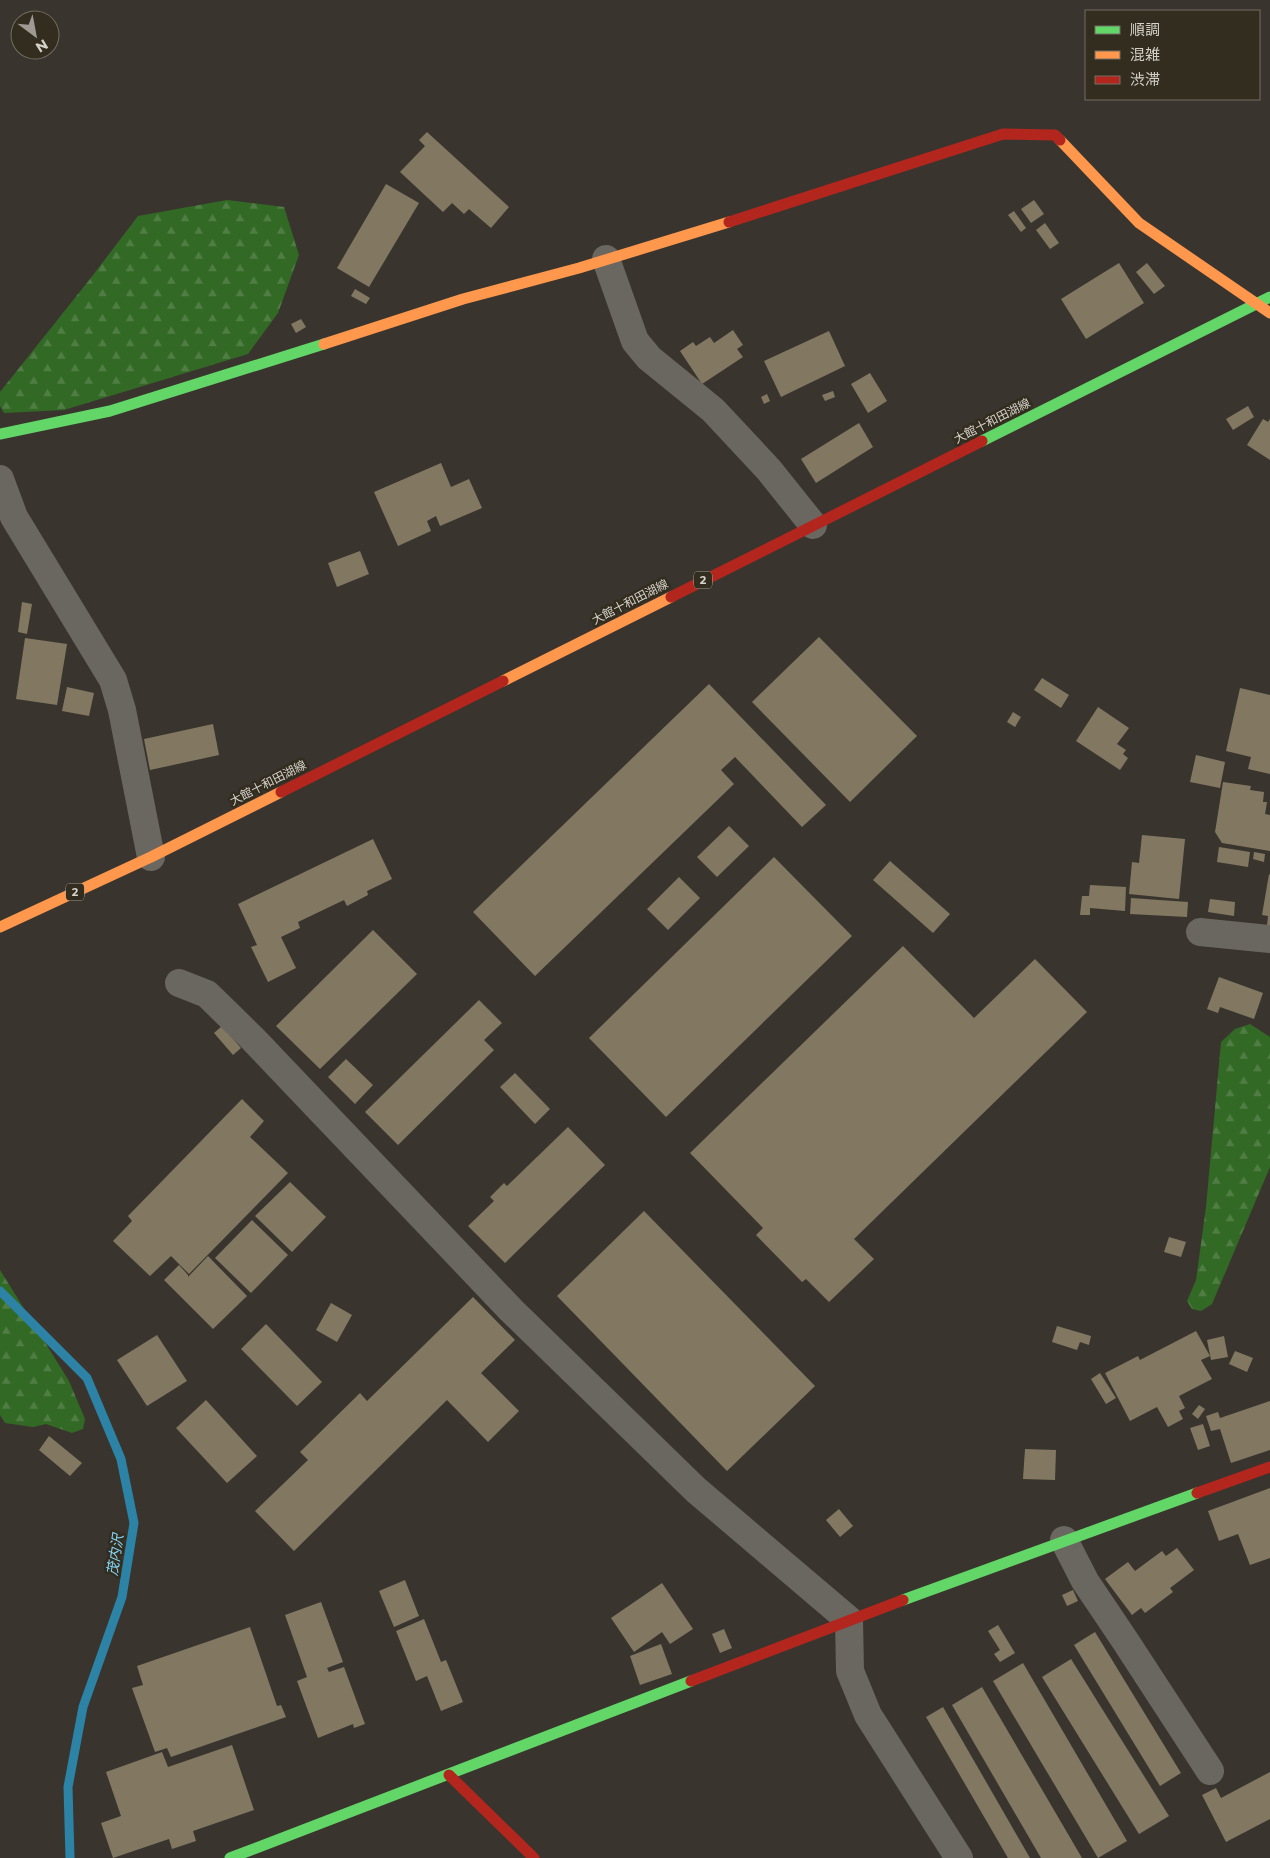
<svg xmlns="http://www.w3.org/2000/svg" width="1270" height="1858" viewBox="0 0 1270 1858" font-family="Montserrat,'Noto Sans JP',sans-serif">
<style>
.forest{fill:url(#forest-firs)}
.lines{fill:none;stroke-linecap:round;stroke-linejoin:round}
.stream{stroke:#2d83a5;stroke-width:9}
.building{fill:#827861}
.street{stroke:#6a6660;stroke-width:28}
.fast{stroke:#63d668;stroke-width:11}
.slow{stroke:#ff974d;stroke-width:11}
.jam{stroke:#b3261e;stroke-width:11}
.labels{text-anchor:middle;stroke-width:5;stroke-linejoin:round;paint-order:stroke}
.shield{fill:#322d1f;stroke:#a4a096;stroke-width:1}
.shield-label{font-size:11px;font-weight:bold;fill:#d5d1c9}
.street-label{font-size:12px;fill:#d5d1c9;stroke:#322d1f}
.water-label{font-size:14px;font-style:italic;fill:#85d6fc;stroke:#322d1f}
</style>
<defs>
<pattern id="forest-firs" width="22" height="20" patternUnits="userSpaceOnUse" patternTransform="scale(1.25)"><rect width="22" height="20" fill="#326925"/><path d="M5 1l3.5 6h-7zM16 11l3.5 6h-7z" fill="#4f7d43"/></pattern>
</defs>
<rect width="100%" height="100%" fill="#39352e"/>
<!-- forest -->
<g class="forest">
<path d="M227,200L284,207L299,255L278,313L248,354L64,410L4,413L0,406V392L90,279L138,216Z"/>
<path d="M1250,1024L1270,1037V1167L1212,1304L1201,1311L1192,1309L1187,1301L1196,1280L1206,1207L1221,1042L1235,1029Z"/>
<path d="M0,1270L69,1381L85,1419L83,1429L72,1433L46,1424L33,1427L5,1423L0,1415Z"/>
</g>
<g class="lines">
<!-- stream -->
<path class="stream" d="M0,1291L87,1378L121,1459L134,1523L122,1597L83,1707L68,1787L70,1858"/>
</g>
<!-- building -->
<g class="building">
<path d="M427,132L509,207L491,228L469,209L464,214L452,203L443,212L400,172L425,146L419,140Z"/>
<path d="M386,184L419,203L369,287L337,268Z"/>
<path d="M1034,200L1044,214L1031,223L1021,209Z"/>
<path d="M1014,211L1026,228L1021,232L1008,215Z"/>
<path d="M1045,223L1059,243L1050,249L1036,230Z"/>
<path d="M1119,263L1144,303L1086,339L1061,299Z"/>
<path d="M1147,263L1165,286L1154,294L1136,272Z"/>
<path d="M355,289L370,298L366,304L351,296Z"/>
<path d="M301,319L306,327L296,333L291,324Z"/>
<path d="M733,330L743,345L737,349L743,357L702,384L680,351L693,342L696,346L710,337L714,343Z"/>
<path d="M829,331L845,366L781,397L764,361Z"/>
<path d="M870,373L887,401L868,413L851,384Z"/>
<path d="M833,391L835,397L825,401L822,395Z"/>
<path d="M767,394L770,401L764,404L761,397Z"/>
<path d="M1248,406L1254,417L1233,430L1226,419Z"/>
<path d="M1263,419L1268,422L1270,419V460L1247,445Z"/>
<path d="M859,423L873,447L816,483L801,459Z"/>
<path d="M441,463L451,487L469,479L482,508L440,526L436,516L427,521L431,531L398,546L374,492Z"/>
<path d="M360,551L369,574L337,587L328,563Z"/>
<path d="M22,602L32,604L27,634L18,632Z"/>
<path d="M819,637L917,736L850,802L752,702Z"/>
<path d="M25,638L67,644L57,705L16,699Z"/>
<path d="M1042,678L1069,695L1061,708L1034,690Z"/>
<path d="M709,684L826,805L802,827L735,757L721,770L734,784L535,976L473,912Z"/>
<path d="M67,687L94,693L89,716L62,711Z"/>
<path d="M1240,688L1270,695V774L1248,769L1251,757L1226,751Z"/>
<path d="M1098,707L1129,728L1117,744L1126,750L1123,754L1128,758L1120,770L1076,741Z"/>
<path d="M1013,712L1021,717L1015,727L1007,722Z"/>
<path d="M213,724L219,755L150,770L144,739Z"/>
<path d="M1196,755L1225,762L1220,788L1190,782Z"/>
<path d="M1223,782L1251,786L1250,790L1264,792L1263,802H1267L1265,814L1270,815V851L1222,843L1215,832Z"/>
<path d="M729,826L749,846L717,877L697,857Z"/>
<path d="M1142,835L1185,839L1179,899L1129,894L1132,862L1139,863Z"/>
<path d="M373,839L392,879L367,891L368,895L347,906L344,900L298,922L300,928L281,937L296,968L268,982L251,947L257,945L238,904Z"/>
<path d="M1219,847L1250,852L1248,867L1217,862Z"/>
<path d="M1254,852L1265,854L1264,862L1253,859Z"/>
<path d="M774,857L852,936L666,1117L589,1038Z"/>
<path d="M890,861L950,914L933,933L873,880Z"/>
<path d="M1269,874L1270,875V926H1267L1268,916L1262,915Z"/>
<path d="M679,877L700,898L668,930L647,909Z"/>
<path d="M1090,885L1126,887L1125,911L1090,908V915H1080L1082,896H1089Z"/>
<path d="M1131,898L1188,902L1187,917L1130,914Z"/>
<path d="M1210,899L1235,902L1234,916L1208,912Z"/>
<path d="M373,930L417,974L320,1069L276,1026Z"/>
<path d="M903,946L974,1018L1035,959L1087,1012L854,1239L874,1259L829,1302L806,1279L802,1282L756,1235L763,1228L690,1153Z"/>
<path d="M1219,977L1263,993L1254,1019L1220,1007L1218,1013L1207,1009Z"/>
<path d="M479,1000L502,1023L484,1040L494,1050L398,1145L365,1112Z"/>
<path d="M222,1026L241,1048L233,1055L214,1033Z"/>
<path d="M346,1059L373,1085L355,1104L328,1077Z"/>
<path d="M515,1073L550,1109L535,1124L500,1087Z"/>
<path d="M242,1099L264,1121L250,1137L288,1173L189,1274L171,1256L150,1276L113,1241L132,1221L128,1216Z"/>
<path d="M568,1127L605,1165L505,1263L468,1226L494,1201L490,1197L504,1183L507,1186Z"/>
<path d="M290,1182L326,1217L292,1252L255,1216Z"/>
<path d="M644,1211L815,1386L727,1471L557,1296Z"/>
<path d="M252,1220L288,1255L251,1293L215,1258Z"/>
<path d="M1169,1237L1186,1242L1181,1257L1164,1252Z"/>
<path d="M208,1256L247,1296L213,1329L164,1280L179,1265L188,1275V1277Z"/>
<path d="M473,1297L515,1340L481,1373L519,1411L488,1442L447,1400L294,1551L255,1511L308,1460L300,1452L360,1393L367,1401Z"/>
<path d="M331,1303L352,1315L337,1342L316,1330Z"/>
<path d="M266,1324L322,1382L297,1406L241,1349Z"/>
<path d="M1057,1326L1091,1336L1089,1345L1080,1342L1077,1350L1052,1342Z"/>
<path d="M1196,1331L1210,1356L1201,1360L1212,1379L1179,1396L1185,1408L1179,1411L1183,1419L1168,1427L1157,1407L1130,1421L1105,1373L1138,1356L1140,1360Z"/>
<path d="M157,1335L187,1381L147,1406L117,1360Z"/>
<path d="M1224,1336L1228,1357L1211,1360L1207,1340Z"/>
<path d="M1235,1351L1253,1358L1247,1372L1229,1364Z"/>
<path d="M1100,1373L1116,1398L1106,1404L1091,1379Z"/>
<path d="M206,1400L257,1456L227,1483L176,1428Z"/>
<path d="M1270,1401V1450L1231,1463L1220,1429L1211,1431L1206,1416L1218,1412L1220,1418Z"/>
<path d="M1199,1405L1205,1409L1198,1419L1192,1414Z"/>
<path d="M1203,1424L1210,1446L1198,1450L1190,1428Z"/>
<path d="M49,1436L82,1463L70,1476L39,1450Z"/>
<path d="M1025,1449L1056,1450L1055,1480L1023,1479Z"/>
<path d="M1270,1488V1558L1250,1565L1238,1534L1219,1541L1208,1511Z"/>
<path d="M839,1509L853,1526L840,1537L826,1520Z"/>
<path d="M1177,1548L1194,1570L1170,1588L1173,1592L1145,1613L1141,1608L1132,1615L1105,1579L1128,1562L1135,1571L1162,1551L1166,1556Z"/>
<path d="M405,1580L419,1616L394,1627L379,1591Z"/>
<path d="M662,1583L693,1629L670,1644L662,1632L634,1652L611,1618Z"/>
<path d="M1073,1590L1078,1601L1067,1606L1062,1595Z"/>
<path d="M321,1602L343,1662L327,1668L329,1672L344,1667L365,1724L354,1728L353,1724L318,1738L297,1681L307,1677L285,1615Z"/>
<path d="M424,1619L441,1662L446,1660L463,1702L441,1711L427,1676L416,1681L396,1631Z"/>
<path d="M998,1625L1015,1653L1000,1662L994,1654L1000,1650L988,1631Z"/>
<path d="M250,1627L277,1706L281,1705L286,1717L171,1757L167,1748L155,1752L132,1688L143,1685L137,1666Z"/>
<path d="M724,1629L732,1648L720,1653L712,1634Z"/>
<path d="M1095,1632L1181,1773L1160,1786L1074,1645Z"/>
<path d="M661,1644L672,1674L640,1685L630,1656Z"/>
<path d="M1071,1659L1169,1816L1139,1834L1042,1677Z"/>
<path d="M1023,1663L1127,1841L1098,1858L993,1681Z"/>
<path d="M982,1687L1082,1858H1041L952,1705Z"/>
<path d="M943,1707L1030,1858H1008L926,1717Z"/>
<path d="M232,1745L254,1810L193,1831L196,1841L172,1849L169,1839L113,1858L101,1823L121,1816L106,1772L162,1752L168,1767Z"/>
<path d="M1270,1772V1819L1226,1842L1202,1795L1216,1788L1221,1798Z"/>
</g>
<g class="lines">
<!-- street -->
<g class="street">
<path d="M606,259L635,341L649,358L713,410L769,470L813,525"/>
<path d="M0,479L14,517L113,680L122,710L151,857"/>
<path d="M1200,932L1270,939"/>
<path d="M179,983L207,994L252,1038L511,1310L696,1490L849,1620L850,1671L868,1715L959,1858"/>
<path d="M1064,1540L1085,1581L1126,1642L1210,1771"/>
</g>
<!-- fast -->
<g class="fast">
<path d="M0,434L110,411L324,344"/>
<path d="M982,441L1270,297"/>
<path d="M903,1600L1197,1493"/>
<path d="M230,1858L691,1681"/>
</g>
<!-- slow -->
<g class="slow">
<path d="M1060,140L1139,223L1270,313"/>
<path d="M324,344L463,299L579,268L729,222"/>
<path d="M503,681L671,597"/>
<path d="M0,927L151,857L281,792"/>
</g>
<!-- jam -->
<g class="jam">
<path d="M729,222L1003,134L1055,135L1060,140"/>
<path d="M671,597L982,441"/>
<path d="M281,792L503,681"/>
<path d="M1197,1493L1270,1467"/>
<path d="M691,1681L903,1600"/>
<path d="M449,1775L534,1858"/>
</g>
</g>
<g class="labels">
<!-- shield labels -->
<g class="shield">
<rect x="694" y="571.5" width="18" height="17" rx="4"/>
<rect x="66" y="883.5" width="18" height="17" rx="4"/>
</g>
<g class="shield-label">
<text x="703" y="584">2</text>
<text x="75" y="896">2</text>
</g>
<!-- street labels -->
<g class="street-label">
<text transform="translate(992 421) rotate(-27)" y="4">大館十和田湖線</text>
<text transform="translate(630 602) rotate(-27)" y="4">大館十和田湖線</text>
<text transform="translate(268 783) rotate(-27)" y="4">大館十和田湖線</text>
</g>
<!-- water labels -->
<g class="water-label">
<text transform="translate(115 1555) rotate(-81)" y="5">茂内沢</text>
</g>
</g>
<!-- legend -->
<rect x="1085" y="10" width="175" height="90" fill="#322d1f" stroke="#736f63"/>
<rect x="1095" y="26" width="25" height="8" fill="#63d668" stroke="#736f63"/>
<text x="1130" y="35" font-size="15" fill="#d5d1c9">順調</text>
<rect x="1095" y="51" width="25" height="8" fill="#ff974d" stroke="#736f63"/>
<text x="1130" y="60" font-size="15" fill="#d5d1c9">混雑</text>
<rect x="1095" y="76" width="25" height="8" fill="#b3261e" stroke="#736f63"/>
<text x="1130" y="85" font-size="15" fill="#d5d1c9">渋滞</text>
<!-- north arrow -->
<g transform="translate(35 35) rotate(148)"><circle r="24" fill="#322d1f" stroke="#736f63"/>
<path d="M0-4L9 19L0 12L-9 19Z" fill="#9e9a93"/>
<text y="-8" font-size="14" font-weight="bold" text-anchor="middle" fill="#d5d1c9">N</text>
</g>
</svg>
